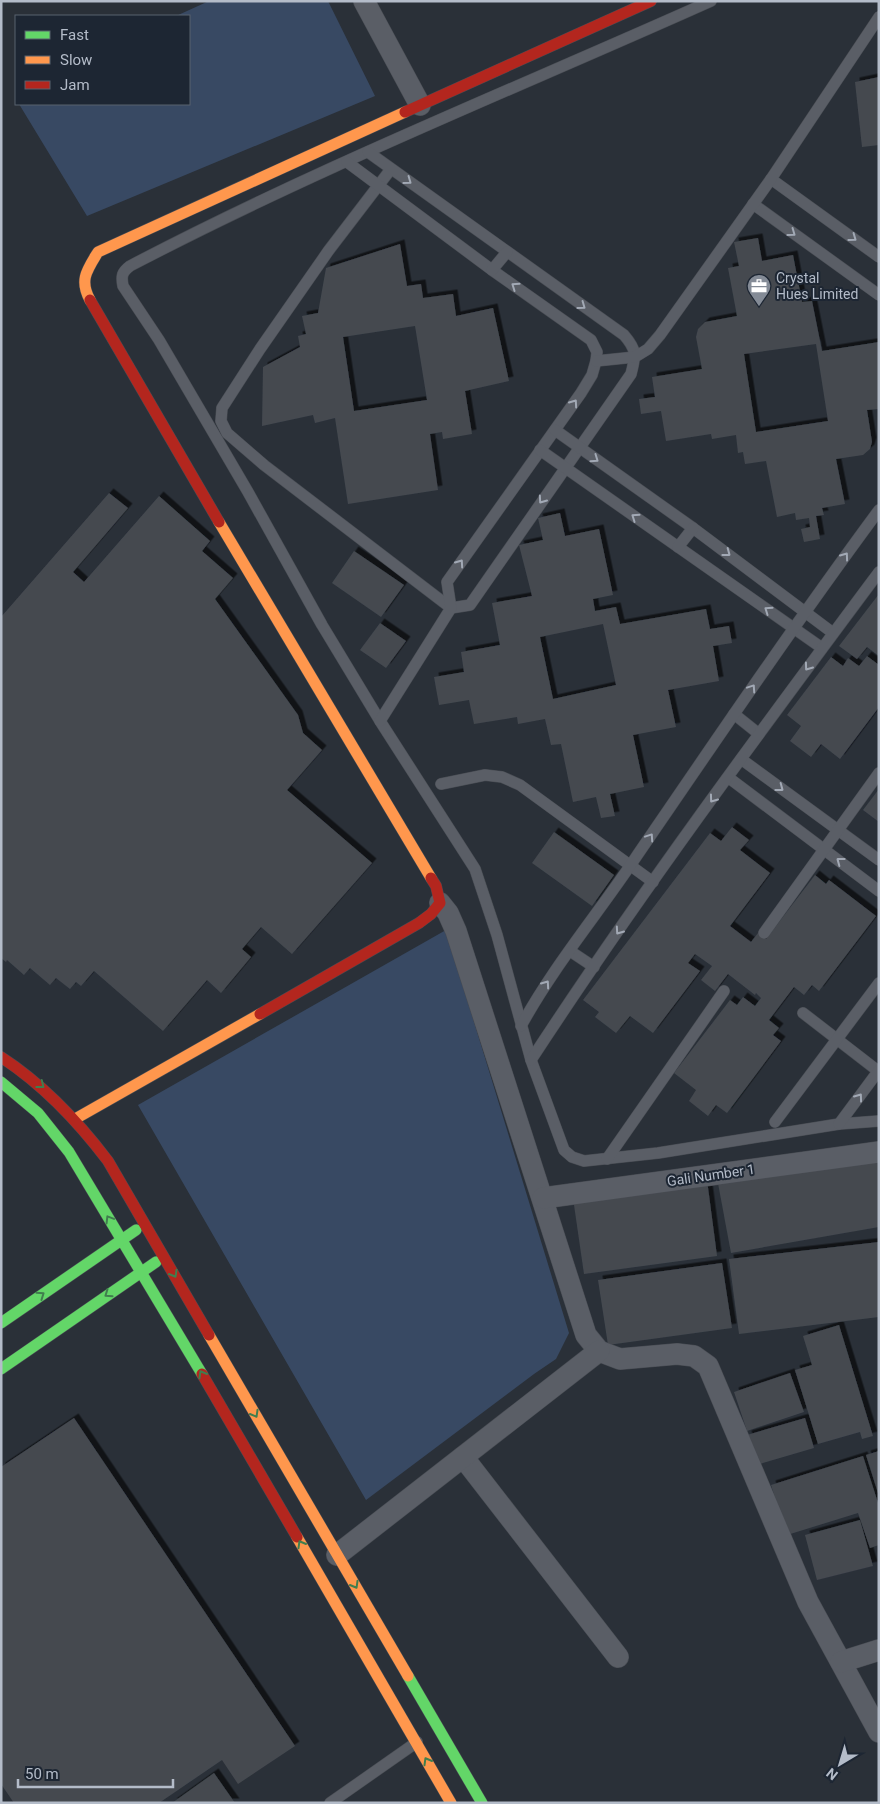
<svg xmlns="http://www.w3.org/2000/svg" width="880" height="1804" viewBox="0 0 880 1804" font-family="Roboto,sans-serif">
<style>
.water{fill:#384963}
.building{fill:#444950;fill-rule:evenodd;filter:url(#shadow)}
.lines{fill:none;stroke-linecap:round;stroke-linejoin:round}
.lane-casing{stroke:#484c53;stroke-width:12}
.street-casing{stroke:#484c53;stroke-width:22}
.fast-casing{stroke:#484c53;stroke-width:12}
.slow-casing{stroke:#484c53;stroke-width:12}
.jam-casing{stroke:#484c53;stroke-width:12}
.lane{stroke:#5a5e66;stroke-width:11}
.street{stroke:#5a5e66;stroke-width:21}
.fast{stroke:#63d668;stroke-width:11}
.slow{stroke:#ff974d;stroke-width:11}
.jam{stroke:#b3261e;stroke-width:11}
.oneway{stroke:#a2a9b5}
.oneway2{stroke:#407e4e}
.labels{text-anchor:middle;stroke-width:4;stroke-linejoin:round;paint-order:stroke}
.poi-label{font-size:14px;fill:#b4bcc9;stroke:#1d2633;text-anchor:start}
.street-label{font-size:14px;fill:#b4bcc9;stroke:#1d2633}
</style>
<defs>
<filter id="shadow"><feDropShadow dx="4.5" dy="-4.5" stdDeviation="0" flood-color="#0009"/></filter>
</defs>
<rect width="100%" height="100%" fill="#2a3038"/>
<!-- water -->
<g class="water">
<path d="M209,1H328L375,96L87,216L19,104H189V16H176Z"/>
<path d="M446,930L569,1333L556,1359L534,1374L366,1500L138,1105Z"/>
</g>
<!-- building -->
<g class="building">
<path d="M879,77V145L862,147L855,82Z"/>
<path d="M758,238L762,261L793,255L802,302L812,301L822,351L879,342V409L867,410L872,442L870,449L863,455L836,459L845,504L822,508L824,515L816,516L820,539L804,542L801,529L810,527L809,518L796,520L795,513L777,517L766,461L745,464L743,452L738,453L736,435L712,439L711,434L666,441L661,411L641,414L639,399L655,397L652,377L702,369L696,337L698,329L705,322L737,316L728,268L739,266L734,242ZM816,344L828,421L756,432L744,354Z"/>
<path d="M400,244L407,286L421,284L423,298L453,294L456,316L493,308L509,381L465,391L472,434L443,439L442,432L430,434L438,490L348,504L335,418L315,423L313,415L262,426L263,367L300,347L298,336L306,334L302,316L318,313L326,268ZM415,326L427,400L354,411L343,337Z"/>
<path d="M109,493L128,508L73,572L84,582L159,496L210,541L202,551L233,578L215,599L298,715L303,733L322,750L287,790L372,863L292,954L261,927L242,949L251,957L221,993L207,980L163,1031L94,971L81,986L76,982L70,989L56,978L50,985L30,968L24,975L7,960L6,962L1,958V617Z"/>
<path d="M560,513L565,536L599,529L613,595L593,599L595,611L616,607L620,624L706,609L710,629L729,626L732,643L713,646L719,681L668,690L676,727L633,735L644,787L610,794L615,816L601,818L596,797L573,802L561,744L551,745L545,719L518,724L517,717L474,724L469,700L439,705L434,677L464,672L461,652L500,645L492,603L532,596L519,545L543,540L538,518ZM603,624L616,685L553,699L540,637Z"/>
<path d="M354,551L404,585L381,617L332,583Z"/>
<path d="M879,594V656L867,647L857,659L839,646Z"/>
<path d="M380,623L406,641L386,668L360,650Z"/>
<path d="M867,656L879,665V707L840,759L821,744L811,757L790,741L801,726L787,715L831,657L843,666L848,658L859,666Z"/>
<path d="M879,789V822L863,810Z"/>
<path d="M732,827L749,840L740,850L770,873L730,926L751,942L758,933L766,939L815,875L826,884L829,880L876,916L819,991L812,985L804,995L794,987L769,1020L779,1028L773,1035L781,1041L727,1113L716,1105L708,1116L689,1101L696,1090L674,1073L730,1000L737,1005L743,997L755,1006L761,998L756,993L755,995L728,974L715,991L701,980L712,966L695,954L688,963L700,971L653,1033L630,1016L616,1033L595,1017L599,1012L583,1000L710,833L721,841Z"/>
<path d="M554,832L614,875L592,906L532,863Z"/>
<path d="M879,1156V1227L731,1253L717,1178Z"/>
<path d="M707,1180L717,1256L584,1274L573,1198Z"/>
<path d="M879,1242V1317L739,1334L729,1259Z"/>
<path d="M722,1263L732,1328L608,1345L598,1280Z"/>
<path d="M839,1325L873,1436L862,1439L860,1432L818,1444L795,1370L812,1365L803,1336Z"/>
<path d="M790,1373L804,1412L747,1431L734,1392Z"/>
<path d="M74,1418L295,1746L238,1784L222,1760L159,1803H14L1,1784V1467Z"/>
<path d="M805,1418L814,1448L756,1465L747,1435Z"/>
<path d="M879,1451V1493H878L866,1455Z"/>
<path d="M863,1456L879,1506V1545L870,1548L858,1513L787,1535L771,1485Z"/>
<path d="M860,1520L873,1566L817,1580L805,1535Z"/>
<path d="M214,1773L235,1803H172Z"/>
</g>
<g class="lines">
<!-- lane casing -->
<g class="lane-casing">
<g id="lane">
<path d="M711,1C517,88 319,167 130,266C122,272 121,276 123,286L159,340L248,492L322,625L380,721L475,869L497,935L531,1060L564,1150L572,1157L584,1161L658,1153L839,1124L879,1121"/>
<path d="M368,152L624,335C637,350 636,355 631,374L470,605L451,608L264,465L227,433L221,421L222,408L260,349L329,250L391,169"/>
<path d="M347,162L492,270L591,340L597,352L596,361L592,375L581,393L447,582L451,608L380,721"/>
<path d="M771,179L879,257"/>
<path d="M753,204L879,295"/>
<path d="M492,270L507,252"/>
<path d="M596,361L635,357L648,349L660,335L771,179L879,17"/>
<path d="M555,430L693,528L833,633"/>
<path d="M540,450L822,648"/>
<path d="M678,547L693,528"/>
<path d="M734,714L759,734"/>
<path d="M741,759L879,860"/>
<path d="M729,778L879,891"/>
<path d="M441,784L485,775L502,777L520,785L653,882"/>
<path d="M764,933L879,773"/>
<path d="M570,951L594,967"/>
<path d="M803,1013L878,1071"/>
<path d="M521,1026C553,967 597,915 634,860C714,743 794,625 879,510"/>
<path d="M531,1060C640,893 760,732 879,572"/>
<path d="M775,1122L879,983"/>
<path d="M839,1124L879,1070"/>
<path d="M607,1159L724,991"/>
<path d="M330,1803L417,1742"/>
</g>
</g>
<!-- street casing -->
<g class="street-casing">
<g id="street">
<path d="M364,1L420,105"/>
<path d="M440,903L448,913L456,931L586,1335L599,1351L620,1359L677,1354L694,1356L708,1366L808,1602L879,1732"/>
<path d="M543,1198L879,1152"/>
<path d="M463,1457L618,1657"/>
<path d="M337,1555L599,1351"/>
<path d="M841,1662L879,1650"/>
</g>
</g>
<!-- fast casing -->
<g class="fast-casing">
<g id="fast">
<path d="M1,1082L38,1113L69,1152L202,1374"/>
<path d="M1,1323L136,1230"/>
<path d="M1,1369L156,1262"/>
<path d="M408,1676L482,1803"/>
</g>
</g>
<!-- slow casing -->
<g class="slow-casing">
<g id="slow">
<path d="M90,300C79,280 87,270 98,252L405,112"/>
<path d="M219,522L431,878"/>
<path d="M75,1119L260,1014"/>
<path d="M209,1335L408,1676"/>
<path d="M297,1537L451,1803"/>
</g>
</g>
<!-- jam casing -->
<g class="jam-casing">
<g id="jam">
<path d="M405,112L651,1"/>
<path d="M90,300L219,522"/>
<path d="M260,1014L419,923L431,914L440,903L436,886L431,878"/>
<path d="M1,1057C44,1085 77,1120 108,1161L209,1335"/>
<path d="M202,1374L297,1537"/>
</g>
</g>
<!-- lane -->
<use href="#lane" class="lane"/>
<!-- street -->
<use href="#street" class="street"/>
<!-- fast -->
<use href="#fast" class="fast"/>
<!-- slow -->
<use href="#slow" class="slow"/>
<!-- jam -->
<use href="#jam" class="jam"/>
</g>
<!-- one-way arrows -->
<defs><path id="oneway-chevron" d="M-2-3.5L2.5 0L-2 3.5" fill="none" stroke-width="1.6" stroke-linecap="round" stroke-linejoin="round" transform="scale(1.25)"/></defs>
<g class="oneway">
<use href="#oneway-chevron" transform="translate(408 181) rotate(36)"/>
<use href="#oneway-chevron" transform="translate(792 233) rotate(36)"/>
<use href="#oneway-chevron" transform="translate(853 238) rotate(36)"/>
<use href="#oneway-chevron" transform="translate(515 286) rotate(-145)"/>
<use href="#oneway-chevron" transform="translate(582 306) rotate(36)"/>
<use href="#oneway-chevron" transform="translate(574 403) rotate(-55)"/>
<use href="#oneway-chevron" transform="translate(595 459) rotate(35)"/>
<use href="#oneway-chevron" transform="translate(542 500) rotate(125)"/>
<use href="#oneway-chevron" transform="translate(635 517) rotate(-145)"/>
<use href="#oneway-chevron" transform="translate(727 553) rotate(37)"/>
<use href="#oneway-chevron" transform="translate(845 556) rotate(-54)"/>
<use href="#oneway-chevron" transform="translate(460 563) rotate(-55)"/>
<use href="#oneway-chevron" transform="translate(768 610) rotate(-145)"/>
<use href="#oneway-chevron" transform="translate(808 667) rotate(126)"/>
<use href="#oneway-chevron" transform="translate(752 688) rotate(-56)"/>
<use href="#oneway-chevron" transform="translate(780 788) rotate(37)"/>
<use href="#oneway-chevron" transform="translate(713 799) rotate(126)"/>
<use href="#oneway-chevron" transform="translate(650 837) rotate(-56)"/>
<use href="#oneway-chevron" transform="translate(840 861) rotate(-143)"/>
<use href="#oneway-chevron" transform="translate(619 931) rotate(125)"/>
<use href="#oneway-chevron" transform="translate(546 984) rotate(-55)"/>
<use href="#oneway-chevron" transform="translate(859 1097) rotate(-54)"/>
</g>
<g class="oneway2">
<use href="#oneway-chevron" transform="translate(41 1085) rotate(38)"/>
<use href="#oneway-chevron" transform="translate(109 1219) rotate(-121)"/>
<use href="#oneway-chevron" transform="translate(174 1274) rotate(60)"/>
<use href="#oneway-chevron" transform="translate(108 1294) rotate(145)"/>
<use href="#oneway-chevron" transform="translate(41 1295) rotate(-35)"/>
<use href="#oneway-chevron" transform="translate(202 1374) rotate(-120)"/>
<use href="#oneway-chevron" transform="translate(255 1414) rotate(60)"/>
<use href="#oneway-chevron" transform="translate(301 1544) rotate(-120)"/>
<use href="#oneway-chevron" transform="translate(355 1585) rotate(60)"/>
<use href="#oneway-chevron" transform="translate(427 1761) rotate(-120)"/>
</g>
<!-- icons -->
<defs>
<g id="office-pin" transform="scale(1.25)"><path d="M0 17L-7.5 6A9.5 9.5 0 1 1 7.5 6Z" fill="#848b96" stroke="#1d2633"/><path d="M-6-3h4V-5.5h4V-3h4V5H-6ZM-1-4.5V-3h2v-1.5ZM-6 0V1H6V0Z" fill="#fff"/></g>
</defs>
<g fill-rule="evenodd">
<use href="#office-pin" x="759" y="286"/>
</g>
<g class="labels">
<!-- poi labels -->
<g class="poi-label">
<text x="776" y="283">Crystal<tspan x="776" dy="16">Hues Limited</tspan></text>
</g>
<!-- street labels -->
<g class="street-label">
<text transform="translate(711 1175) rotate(-8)" y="5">Gali Number 1</text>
</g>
</g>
<!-- border -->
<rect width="880" height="1804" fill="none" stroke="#b4bcc9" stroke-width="5"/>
<!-- legend -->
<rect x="15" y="15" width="175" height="90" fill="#1d2633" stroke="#59626f"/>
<rect x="25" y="31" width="25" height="8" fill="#63d668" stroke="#59626f"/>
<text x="60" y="40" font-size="15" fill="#b4bcc9">Fast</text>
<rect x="25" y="56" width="25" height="8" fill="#ff974d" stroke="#59626f"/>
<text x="60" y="65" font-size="15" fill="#b4bcc9">Slow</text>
<rect x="25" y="81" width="25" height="8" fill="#b3261e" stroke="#59626f"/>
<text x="60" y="90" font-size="15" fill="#b4bcc9">Jam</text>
<!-- north arrow -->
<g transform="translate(840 1764) rotate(218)" stroke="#1d2633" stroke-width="4" paint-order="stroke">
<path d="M0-4L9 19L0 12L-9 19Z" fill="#b4bcc9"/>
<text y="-8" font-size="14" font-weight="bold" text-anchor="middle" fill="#b4bcc9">N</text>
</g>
<!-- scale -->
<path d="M18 1779v8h155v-8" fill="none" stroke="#b4bcc9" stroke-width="2.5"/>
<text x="25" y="1779" font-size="15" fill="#b4bcc9" stroke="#1d2633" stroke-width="4" paint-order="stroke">50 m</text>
</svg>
